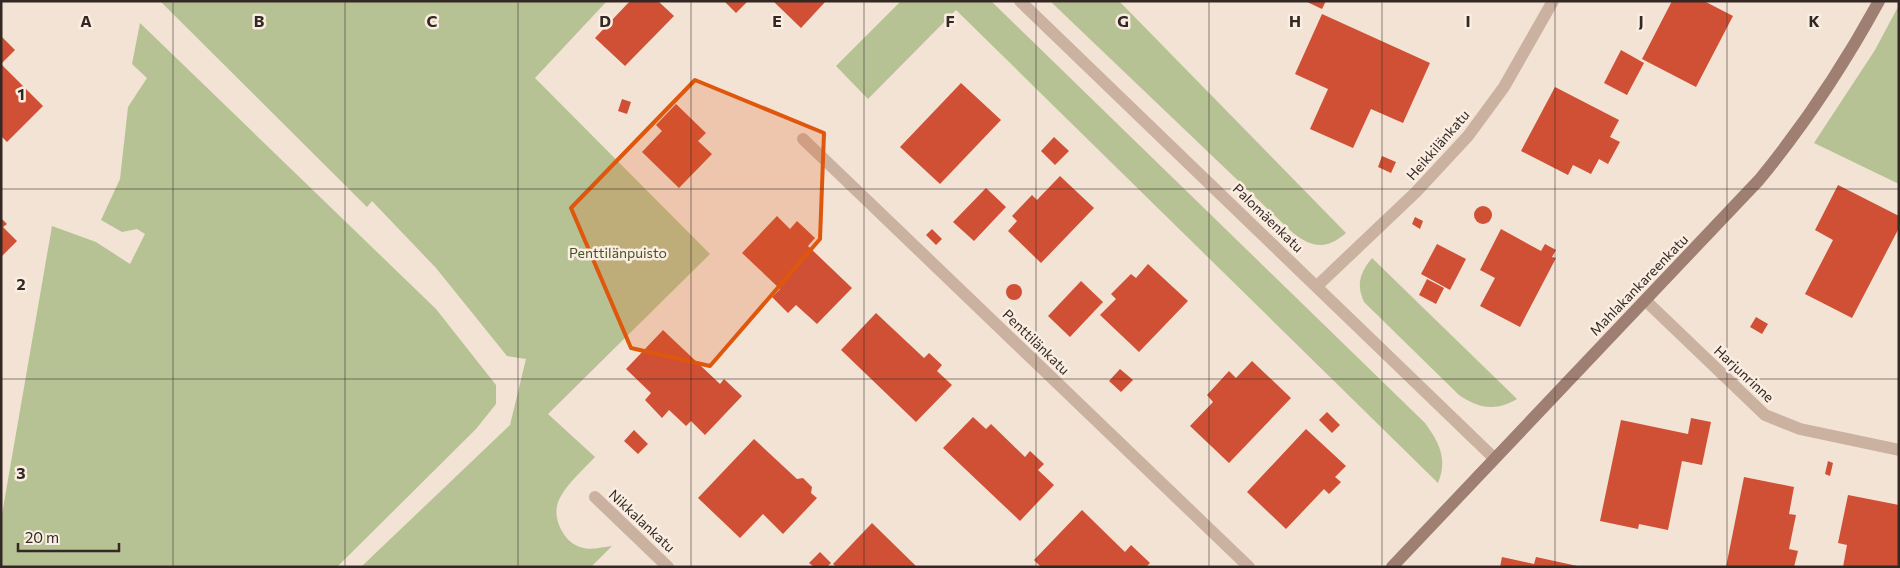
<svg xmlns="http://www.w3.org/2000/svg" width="1900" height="568" viewBox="0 0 1900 568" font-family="Commissioner,sans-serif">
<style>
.green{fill:#b6c294}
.building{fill:#d05035}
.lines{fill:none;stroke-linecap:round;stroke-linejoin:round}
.street{stroke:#cbb1a0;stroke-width:12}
.secondary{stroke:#9f7f72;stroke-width:12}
.marked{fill:#df570d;fill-opacity:0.2;stroke:#df570d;stroke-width:4;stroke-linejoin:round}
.grid{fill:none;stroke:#342824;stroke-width:1;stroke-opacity:0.55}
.labels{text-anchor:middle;stroke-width:5;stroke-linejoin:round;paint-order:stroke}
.street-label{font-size:14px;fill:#342824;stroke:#faede1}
.park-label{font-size:14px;fill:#475426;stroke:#faede1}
.grid-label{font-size:16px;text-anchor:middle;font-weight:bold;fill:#342824;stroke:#faede1;stroke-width:5;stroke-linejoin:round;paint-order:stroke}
</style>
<rect width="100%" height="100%" fill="#f2e3d5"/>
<!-- green -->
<g class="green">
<path d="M160,1H607L535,78L710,254L548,414L595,457C582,471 565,485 558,502C552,519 564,542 580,547C590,551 602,547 612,546L591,567H361L510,425L526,359L507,356L436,268L372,201L367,207Z"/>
<path d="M901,1H991L1425,423C1439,442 1448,459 1438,483L956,10L868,99L836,66Z"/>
<path d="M1050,1H1119L1346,233C1326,250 1313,248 1293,233Z"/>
<path d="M1899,5V184L1814,143L1875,50Z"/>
<path d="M140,23L436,309L496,385V404L476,429L337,567H1V520L52,226L96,242L130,264L145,234L137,229L122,232L101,220L120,179L128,107L147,78L132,64Z"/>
<path d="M1372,258L1517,399C1495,412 1478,408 1459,395L1364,302C1356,284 1360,273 1372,258Z"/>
</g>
<!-- building -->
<g class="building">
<path d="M630,1H658L674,16L625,66L595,38Z"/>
<path d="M724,1H748L736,13Z"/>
<path d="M773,1H826L801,28Z"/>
<path d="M1305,1H1326L1322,9Z"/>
<path d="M1672,1H1704L1733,16L1696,87L1642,59Z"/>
<path d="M1322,14L1430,63L1403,123L1371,109L1353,148L1310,129L1328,89L1295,74Z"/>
<path d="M1,36L15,50L1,64Z"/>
<path d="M1621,50L1644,63L1627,95L1604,83Z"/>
<path d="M1,64L43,106L7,142L1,136Z"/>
<path d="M961,83L1001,120L940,184L900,147Z"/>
<path d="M1555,87L1619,120L1610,137L1620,142L1608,164L1599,159L1591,174L1573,165L1568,175L1521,151Z"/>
<path d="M622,99L631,102L627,114L618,111Z"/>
<path d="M676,104L706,133L698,141L712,154L679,188L642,152L662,131L656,125Z"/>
<path d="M1054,137L1069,151L1055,165L1041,151Z"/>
<path d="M1382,156L1396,162L1391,173L1378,167Z"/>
<path d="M1060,176L1094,208L1041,263L1008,231L1017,221L1012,216L1032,195L1037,200Z"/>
<path d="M1838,185L1899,216V228L1852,318L1805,294L1833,240L1815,230Z"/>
<path d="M986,188L1006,207L974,241L953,222Z"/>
<circle cx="1483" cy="215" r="9"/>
<path d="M777,216L790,229L797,221L815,238L808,246L852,288L817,324L796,305L788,313L772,297L780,289L742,253Z"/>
<path d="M1415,217L1423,221L1420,229L1412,224Z"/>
<path d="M1,218L7,224L3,227L17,241L1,257Z"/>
<path d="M932,229L942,239L936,245L926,235Z"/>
<path d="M1501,229L1541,251L1545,244L1556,250L1552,257L1556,258L1520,327L1480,306L1495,278L1480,270Z"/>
<path d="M1437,244L1466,259L1450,290L1421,274Z"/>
<path d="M1148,264L1188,301L1139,352L1100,315L1116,299L1111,294L1131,274L1136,278Z"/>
<path d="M1427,279L1444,288L1436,304L1419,295Z"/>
<path d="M1081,281L1103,302L1070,337L1048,316Z"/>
<circle cx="1014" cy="292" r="8"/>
<path d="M876,313L924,358L929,353L942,365L937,371L952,385L916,422L841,350Z"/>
<path d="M1756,317L1768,324L1762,334L1750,327Z"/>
<path d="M663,330L720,384L724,379L742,396L705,435L691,421L686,426L669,410L662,418L645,400L651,393L626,369Z"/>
<path d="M1252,361L1291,398L1229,463L1190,426L1213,402L1207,395L1229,371L1236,378Z"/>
<path d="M1120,369L1133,380L1121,392L1109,381Z"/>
<path d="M1327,412L1340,425L1332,433L1319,420Z"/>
<path d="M973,417L986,429L991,424L1025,457L1030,451L1044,464L1038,470L1054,485L1020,521L943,448Z"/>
<path d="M1691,418L1711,422L1702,465L1682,461L1668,530L1639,524L1638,529L1600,521L1621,420L1688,434Z"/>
<path d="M1306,429L1346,466L1335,477L1341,482L1329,494L1324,489L1286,529L1247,492Z"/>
<path d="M634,430L648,444L638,454L624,441Z"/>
<path d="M754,439L797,479L803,478L812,487L811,493L817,498L783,534L763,514L740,538L698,498Z"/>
<path d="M1828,461L1833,463L1830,476L1825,474Z"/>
<path d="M1744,477L1794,487L1789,514L1796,515L1789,549L1798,551L1794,567H1726Z"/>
<path d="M1848,495L1899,505V567H1843L1847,545L1838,543Z"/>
<path d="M1082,510L1125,552L1131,545L1150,563L1146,567H1041L1034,560Z"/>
<path d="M872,523L917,567H836L833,564Z"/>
<path d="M820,552L831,563L827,567H814L809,563Z"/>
<path d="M1502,557L1534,564L1536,557L1582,567H1500Z"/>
</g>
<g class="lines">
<!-- street -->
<g class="street">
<path d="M1020,1L1494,458"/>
<path d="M803,139L1249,567"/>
<path d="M1317,286L1416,192L1468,136L1504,87L1553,1"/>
<path d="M1646,301L1765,415L1800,429L1899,450"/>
<path d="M595,497L668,567"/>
</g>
<!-- secondary -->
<path class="secondary" d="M1392,567L1759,180C1805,124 1844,65 1879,1"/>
</g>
<!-- marked area -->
<path class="marked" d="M695,80L824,133L820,239L710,366L631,348L571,208Z"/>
<!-- grid -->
<path class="grid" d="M173,1V567M345,1V567M518,1V567M691,1V567M864,1V567M1036,1V567M1209,1V567M1382,1V567M1555,1V567M1727,1V567M1,189H1899M1,379H1899"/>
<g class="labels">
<!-- street labels -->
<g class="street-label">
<text transform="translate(1438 145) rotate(-49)" y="5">Heikkilänkatu</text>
<text transform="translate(1268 218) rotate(44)" y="5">Palomäenkatu</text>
<text transform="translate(1639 285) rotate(-46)" y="5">Mahlakankareenkatu</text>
<text transform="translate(1036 342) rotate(44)" y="5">Penttilänkatu</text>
<text transform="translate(1744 374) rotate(43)" y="5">Harjunrinne</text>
<text transform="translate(642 521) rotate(43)" y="5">Nikkalankatu</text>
</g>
<!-- park labels -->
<g class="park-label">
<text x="618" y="258">Penttilänpuisto</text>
</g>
</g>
<g class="grid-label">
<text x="86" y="27">A</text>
<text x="259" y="27">B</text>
<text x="432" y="27">C</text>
<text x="605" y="27">D</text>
<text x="777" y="27">E</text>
<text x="950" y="27">F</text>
<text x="1123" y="27">G</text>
<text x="1295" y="27">H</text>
<text x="1468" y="27">I</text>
<text x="1641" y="27">J</text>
<text x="1814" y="27">K</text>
<text x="21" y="100">1</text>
<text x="21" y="290">2</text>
<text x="21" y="479">3</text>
</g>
<!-- border -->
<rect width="1900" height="568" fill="none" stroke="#342824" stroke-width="5"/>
<!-- scale -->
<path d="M18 543v8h101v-8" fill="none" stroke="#342824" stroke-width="2.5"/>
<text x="25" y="543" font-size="15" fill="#342824" stroke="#faede1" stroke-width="4" paint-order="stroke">20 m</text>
</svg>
